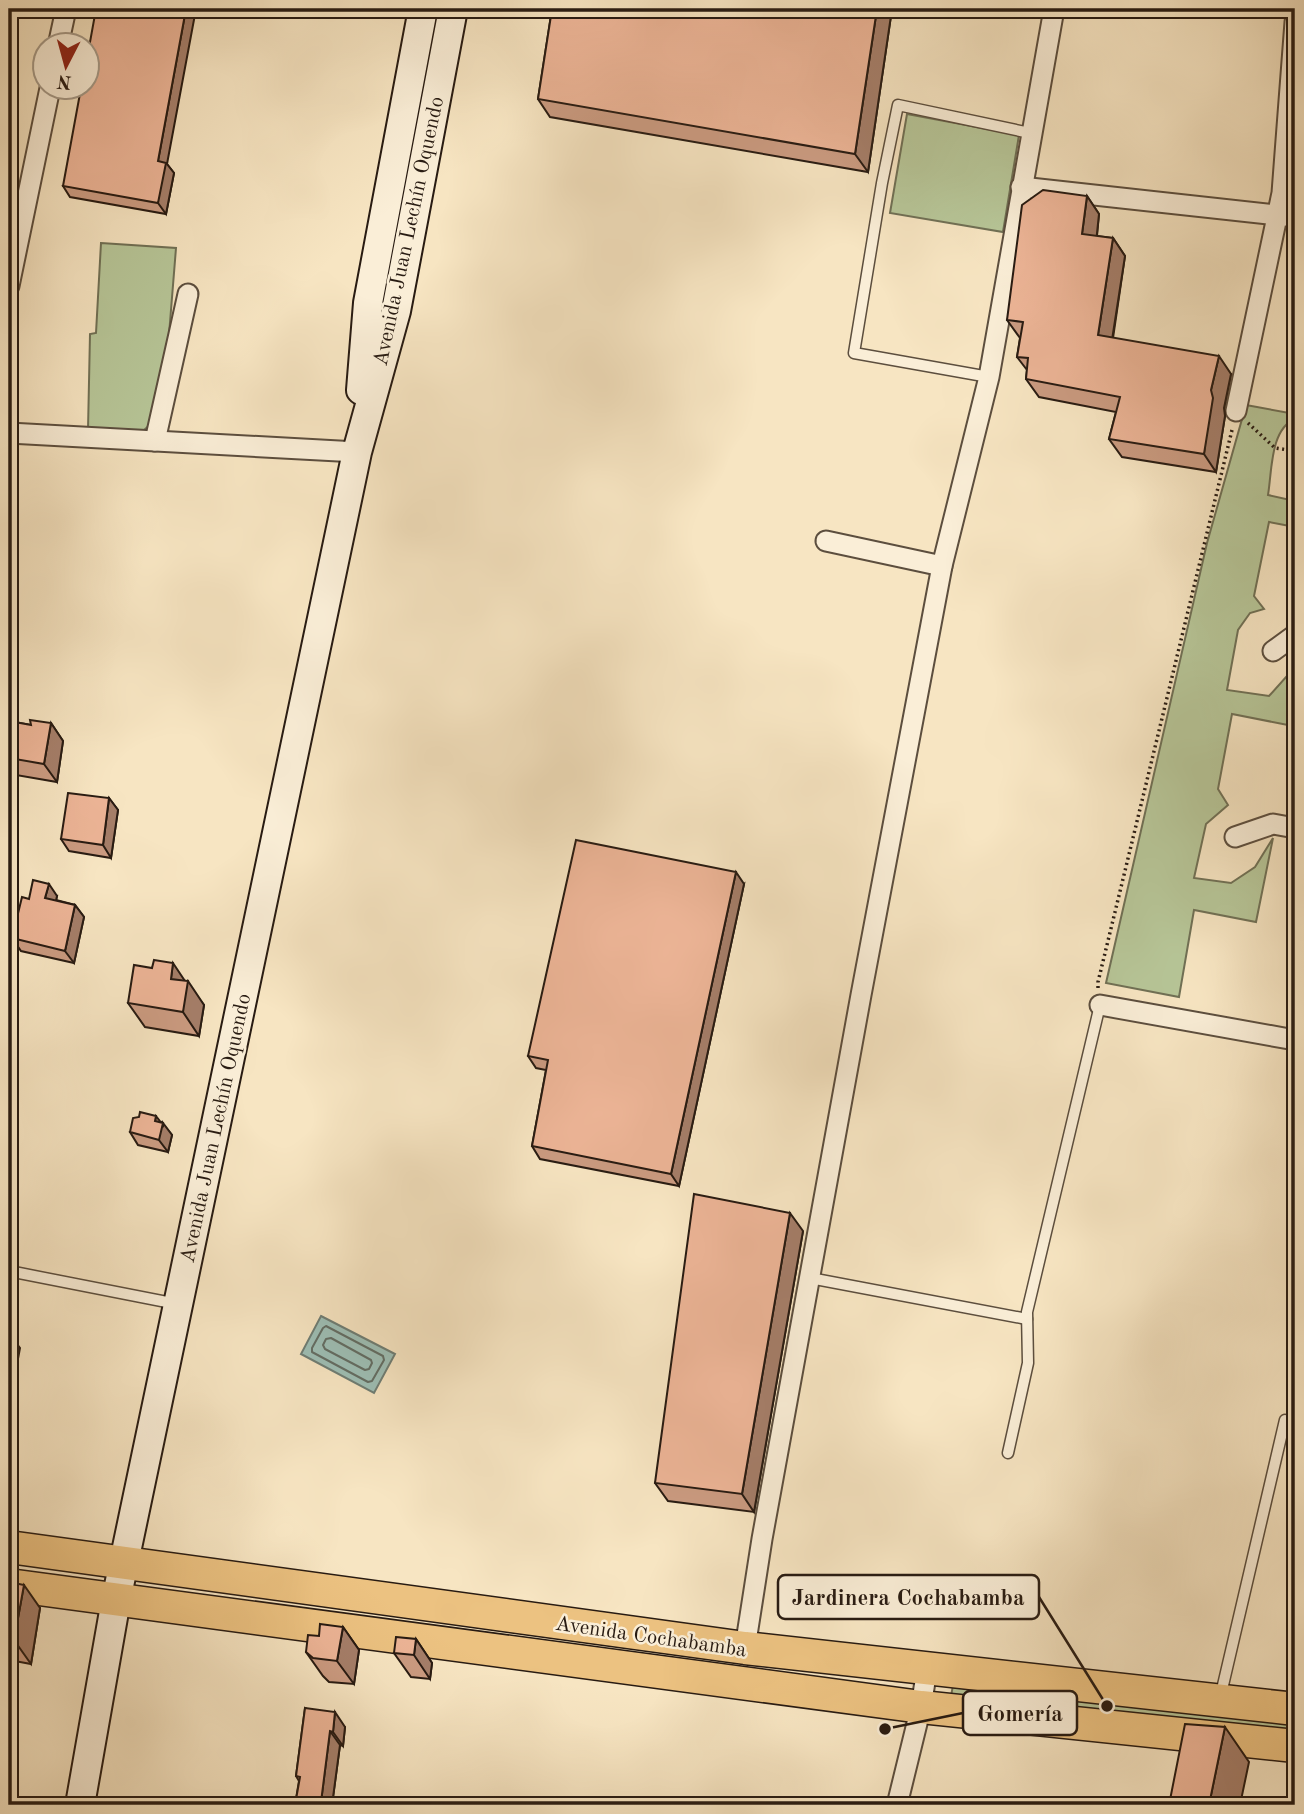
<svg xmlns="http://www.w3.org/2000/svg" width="1304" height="1814" viewBox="0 0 1304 1814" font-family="'Old Standard TT',serif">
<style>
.green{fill:#b7c698;stroke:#707055;stroke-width:2}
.water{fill:#9dbfb6;stroke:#6e7d74;stroke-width:2}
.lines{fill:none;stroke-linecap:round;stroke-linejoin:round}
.shore{stroke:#626d64;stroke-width:2}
.lane-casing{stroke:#5c4e3e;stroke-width:13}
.street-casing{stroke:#5c4e3e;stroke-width:23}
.secondary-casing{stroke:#281b12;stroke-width:32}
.primary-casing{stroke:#281b12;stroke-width:35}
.path{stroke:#281b12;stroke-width:3.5;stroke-dasharray:2 3.5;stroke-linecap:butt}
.lane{stroke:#faeed7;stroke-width:10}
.street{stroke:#faeed7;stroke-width:19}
.secondary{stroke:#faeed7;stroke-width:28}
.primary{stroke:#ecc281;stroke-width:32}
.wall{fill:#cb9b81;stroke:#281b12;stroke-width:2}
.shaded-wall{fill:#a57e69;stroke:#281b12;stroke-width:2}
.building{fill:#ecb496;stroke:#281b12;stroke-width:2}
.labels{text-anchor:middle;stroke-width:5;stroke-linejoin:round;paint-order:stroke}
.street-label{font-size:21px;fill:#281b12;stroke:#faeed7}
.leader{fill:none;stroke:#281b12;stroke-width:2.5}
.callout-dot{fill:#281b12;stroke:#faeed7;stroke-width:2.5}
.callout{fill:#faeed7;stroke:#281b12;stroke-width:2.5}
.callout-label{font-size:23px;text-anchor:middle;font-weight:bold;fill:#281b12}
</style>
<rect width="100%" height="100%" fill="#f7e5c2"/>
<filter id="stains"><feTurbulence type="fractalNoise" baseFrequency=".00286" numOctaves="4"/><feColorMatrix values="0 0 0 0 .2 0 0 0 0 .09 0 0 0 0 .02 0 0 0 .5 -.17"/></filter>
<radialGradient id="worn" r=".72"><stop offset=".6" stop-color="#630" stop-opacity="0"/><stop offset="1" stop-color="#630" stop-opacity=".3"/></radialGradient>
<!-- green -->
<g class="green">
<path d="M907,114L1019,135L1003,232L890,213Z"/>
<path d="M101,243L176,248L168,347L154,421L142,432L88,430L90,334L96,333Z"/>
<path d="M1246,405L1295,414V419C1270,429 1272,472 1268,495L1295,501V527L1269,522L1254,596L1264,609L1250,613L1238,630L1227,690L1269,696L1295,667L1293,726L1232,714L1218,789L1228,805L1206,824L1194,878L1231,883L1255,867L1273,838L1256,922L1194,910L1179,997L1106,983L1207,543Z"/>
<path d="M954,1680L1295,1719V1733L951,1696Z"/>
</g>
<!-- water -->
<path class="water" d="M321,1316L395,1354L374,1393L301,1354Z"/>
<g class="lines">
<!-- shore -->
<g class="shore">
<path d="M326,1326L383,1356L384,1360L372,1381L368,1382L312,1352V1348L323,1328Z"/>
<path d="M331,1338L371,1360L372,1363L369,1369L365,1370L325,1349L323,1345L326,1339Z"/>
</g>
<!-- lane casing -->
<g class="lane-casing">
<g id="lane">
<path d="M989,377L854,353L882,183L898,105L1030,133"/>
<path d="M9,1271L177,1304"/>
<path d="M810,1278L1027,1319"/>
<path d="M1008,1453L1028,1363L1027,1312L1100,1005"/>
<path d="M1220,1698L1285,1420"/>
</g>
</g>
<!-- street casing -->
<g class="street-casing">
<g id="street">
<path d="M58,46L66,9"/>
<path d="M1021,187L1295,217"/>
<path d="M9,286L50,88"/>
<path d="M1236,411L1282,193L1295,22"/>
<path d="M9,433L357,452"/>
<path d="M155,441L188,294"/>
<path d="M826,541L942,566"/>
<path d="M1273,651L1295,635"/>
<path d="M1235,837L1273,824L1295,828"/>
<path d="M1100,1005L1295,1040"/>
<path d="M745,1648L762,1539L861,995L942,566L989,377L1054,9"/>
<path d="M897,1805L921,1707L927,1669"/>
</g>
</g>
<!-- secondary casing -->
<g class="secondary-casing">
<g id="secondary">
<path d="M361,390L368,303L423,9"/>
<path d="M80,1805L116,1600L357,452L396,311L453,9"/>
</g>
</g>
<!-- primary casing -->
<g class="primary-casing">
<g id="primary">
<path d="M9,1547L745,1648L1295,1709"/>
<path d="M9,1585L921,1707L1295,1746"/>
</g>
</g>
<!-- path -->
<g class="path">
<path d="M1248,423L1275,448L1295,451"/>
<path d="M1098,988V982L1232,430"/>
</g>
<!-- lane -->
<use href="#lane" class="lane"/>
<!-- street -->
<use href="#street" class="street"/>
<!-- secondary -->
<use href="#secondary" class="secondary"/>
<!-- primary -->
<use href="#primary" class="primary"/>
</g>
<!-- wall -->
<g class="wall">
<path d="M552,9H892L868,172L550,117L538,99Z"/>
<path d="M167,164L174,173L166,214L70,197L63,186Z"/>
<path d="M1087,196L1099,214L1097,236L1113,238L1125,256L1113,338L1231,374L1224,408L1225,416L1216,472L1122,457L1109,439L1116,412L1039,397L1026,379L1027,370L1017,357L1020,338L1007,320Z"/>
<path d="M9,721L31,725L51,723L63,741L57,782L10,774Z"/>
<path d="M109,798L118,810L111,858L69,851L61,839Z"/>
<path d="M744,884L679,1186L540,1159L532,1146L546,1070L536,1068L528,1056Z"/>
<path d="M57,896L56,900L75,905L84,917L74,963L21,951L12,938L29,899Z"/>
<path d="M185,981L204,1005L199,1036L145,1027L128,1003Z"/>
<path d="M161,1122L172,1135L168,1152L138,1145L130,1132Z"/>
<path d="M803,1231L754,1512L668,1501L655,1483Z"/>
<path d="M9,1582L40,1608L31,1664L9,1660Z"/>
<path d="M343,1627L359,1650L354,1684L329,1682L323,1676L306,1652L319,1636Z"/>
<path d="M416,1639L432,1663L430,1679L411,1677L394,1653Z"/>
<path d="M305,1708L345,1727L343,1746L340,1745L332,1805H295L299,1781L296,1776Z"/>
</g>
<!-- shaded-wall -->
<g class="shaded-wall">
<path d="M186,9H196L167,164L174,173L166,214L158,203V161Z"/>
<path d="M877,9H892L868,172L855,154Z"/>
<path d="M1087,196L1099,214L1095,252L1082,234Z"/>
<path d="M1113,238L1125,256L1110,353L1098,335Z"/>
<path d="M1219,356L1231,374L1224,408L1225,416L1216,472L1204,454L1211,390Z"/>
<path d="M51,723L63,741L57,782L44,764Z"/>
<path d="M109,798L118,810L111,858L103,845Z"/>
<path d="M736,872L744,884L679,1186L671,1174Z"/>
<path d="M49,884L57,896L54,910L45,898Z"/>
<path d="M75,905L84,917L74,963L65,951Z"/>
<path d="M173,963L187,984L188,981L204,1005L199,1036L183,1012L171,979Z"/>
<path d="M156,1116L163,1125V1123L172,1135L168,1152L159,1140L155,1121Z"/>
<path d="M790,1213L803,1231L754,1512L742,1494Z"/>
<path d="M11,1336L20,1348L9,1407V1349Z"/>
<path d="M24,1585L40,1608L31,1664L14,1640Z"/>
<path d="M343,1627L359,1650L354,1684L337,1661Z"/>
<path d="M416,1639L432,1663L430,1679L414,1655Z"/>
<path d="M335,1712L345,1727L343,1746L333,1732Z"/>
<path d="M1225,1727L1249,1762L1240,1805H1209Z"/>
<path d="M330,1731L340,1745L332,1805H323L321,1802Z"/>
</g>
<!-- building -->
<g class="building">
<path d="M96,9H186L158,161L166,163L158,203L63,186L81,88H88V53Z"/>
<path d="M552,9H877L855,154L538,99Z"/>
<path d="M1043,190L1087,196L1082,234L1113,238L1098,335L1219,356L1211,390L1213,398L1204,454L1109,439L1120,397L1026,379L1028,358L1017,357L1023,322L1007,320L1022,205Z"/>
<path d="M30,720L51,723L44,764L9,758V721L31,725Z"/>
<path d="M68,793L109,798L103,845L61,839Z"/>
<path d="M576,840L736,872L671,1174L532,1146L548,1060L528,1056Z"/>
<path d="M33,880L49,884L45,898L75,905L65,951L12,938L22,897L29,899Z"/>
<path d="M154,960L173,963L171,979L188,981L183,1012L128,1003L134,965L152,968Z"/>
<path d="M140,1112L156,1116L155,1121L163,1123L159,1140L130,1132L133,1118L139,1117Z"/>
<path d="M694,1194L790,1213L742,1494L655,1483Z"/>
<path d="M9,1335L11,1336L9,1349Z"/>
<path d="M9,1582L24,1585L14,1640L9,1639Z"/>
<path d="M320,1624L343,1627L337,1661L313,1658L306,1652L308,1635L319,1636Z"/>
<path d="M396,1637L416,1639L414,1655L394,1653Z"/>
<path d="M305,1708L335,1712L333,1732L330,1731L321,1802L326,1803V1805H295L300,1777L296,1776Z"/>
<path d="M1185,1724L1225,1727L1209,1805H1169Z"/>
</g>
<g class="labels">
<!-- street labels -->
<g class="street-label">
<text transform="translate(408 231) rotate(-78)" y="7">Avenida Juan Lechín Oquendo</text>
<text transform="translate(215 1128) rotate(-78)" y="7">Avenida Juan Lechín Oquendo</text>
<text transform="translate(651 1636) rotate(8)" y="7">Avenida Cochabamba</text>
</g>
</g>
<!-- callouts -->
<path class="leader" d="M1107 1706L1039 1597M885 1729L963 1713"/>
<g class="callout-dot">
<circle cx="1107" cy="1706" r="7"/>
<circle cx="885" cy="1729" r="7"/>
</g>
<g class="callout">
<rect x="778" y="1575" width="261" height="44" rx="7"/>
<rect x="963" y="1691" width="114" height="44" rx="7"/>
</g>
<g class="callout-label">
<text x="908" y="1605">Jardinera Cochabamba</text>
<text x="1020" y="1721">Gomería</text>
</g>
<!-- margin -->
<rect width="1304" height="1814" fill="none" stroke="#f7e5c2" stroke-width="35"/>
<rect x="10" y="10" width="1283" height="1793" fill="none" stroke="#281b12" stroke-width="3.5"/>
<rect x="18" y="18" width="1269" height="1779" fill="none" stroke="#281b12" stroke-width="2"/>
<!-- north arrow -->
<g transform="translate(66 66) rotate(186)"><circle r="33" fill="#faeed7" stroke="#a69a88" stroke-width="2"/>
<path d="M0-5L12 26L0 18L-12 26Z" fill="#8f2418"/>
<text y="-10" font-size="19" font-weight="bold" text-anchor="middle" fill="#281b12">N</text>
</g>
<rect width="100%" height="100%" filter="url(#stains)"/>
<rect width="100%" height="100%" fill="url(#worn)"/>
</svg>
